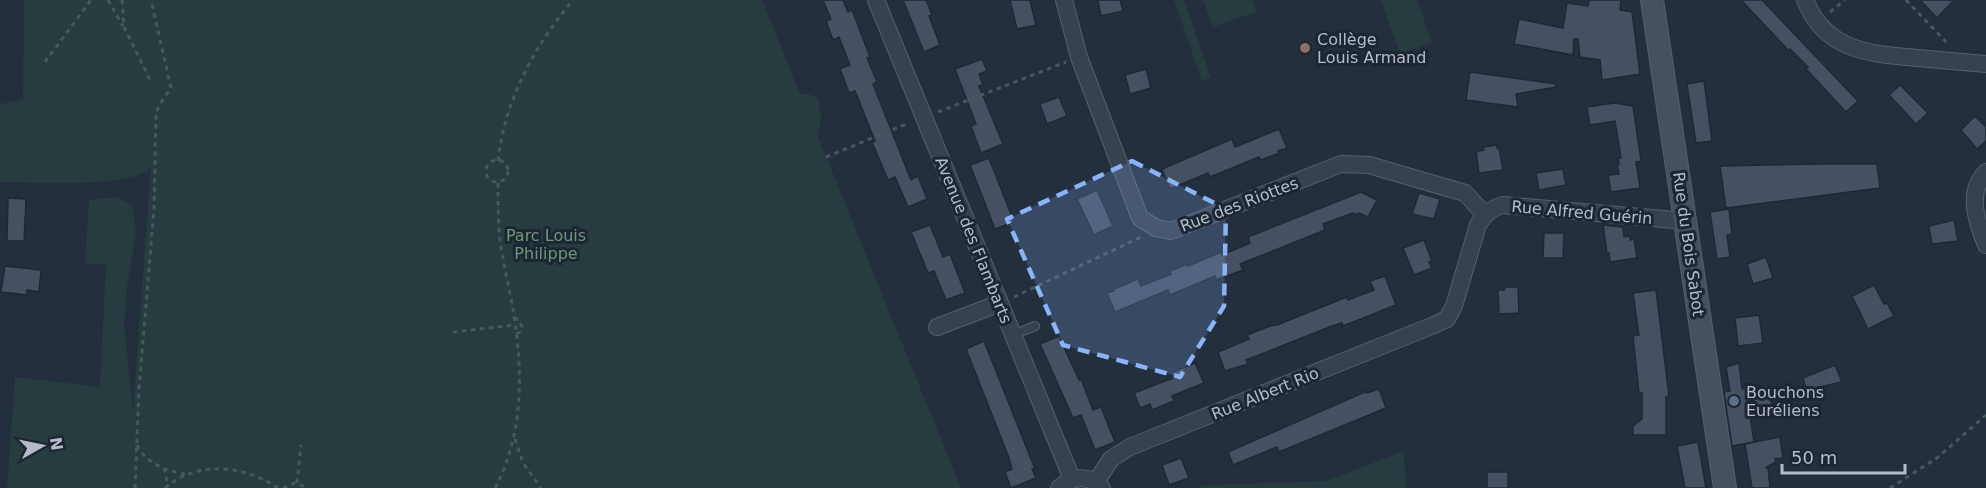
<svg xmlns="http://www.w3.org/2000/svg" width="1986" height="488" viewBox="0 0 1986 488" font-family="'DejaVu Sans',sans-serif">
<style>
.green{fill:#263c3f}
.building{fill:#455162;stroke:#1f2835;stroke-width:1.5}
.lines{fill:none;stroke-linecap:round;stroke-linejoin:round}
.lane-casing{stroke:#565f6c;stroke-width:10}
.street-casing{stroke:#565f6c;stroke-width:18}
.secondary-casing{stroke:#565f6c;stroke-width:24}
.path{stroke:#44595c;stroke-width:3;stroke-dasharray:4.5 4.5;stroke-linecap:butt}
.lane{stroke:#38414e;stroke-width:8}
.street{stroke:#38414e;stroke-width:16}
.secondary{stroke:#465061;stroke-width:22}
.marked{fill:#8ab4f8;fill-opacity:0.2;stroke:#8ab4f8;stroke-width:4.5;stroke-dasharray:12 8;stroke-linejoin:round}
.education-dot{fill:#8d6e63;stroke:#1d2633;stroke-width:2}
.service-dot{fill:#5c6f8a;stroke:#1d2633;stroke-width:2}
.labels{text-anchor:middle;stroke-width:6;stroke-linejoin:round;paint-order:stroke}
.poi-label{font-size:16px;fill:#b4bcc9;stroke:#1d2633;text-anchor:start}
.street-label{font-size:16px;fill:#b4bcc9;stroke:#1d2633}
.park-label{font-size:16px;fill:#6b9a76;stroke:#1d2633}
</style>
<rect width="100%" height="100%" fill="#242f3e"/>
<!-- green -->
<g class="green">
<path d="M24,0H762L800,94H808L818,98L821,117L818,137L961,488H7L15,377L100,387L106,265L85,263L89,200L117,197L131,205L134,216L136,232L127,286L124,325L133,411L151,167C133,189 31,182 0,182V104L23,100Z"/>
<path d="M1174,0H1184L1211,78L1202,81Z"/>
<path d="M1203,0H1252L1256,12L1213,27Z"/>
<path d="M1381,0H1417L1432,42L1400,54Z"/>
<path d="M1404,451L1406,488H1194L1208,485L1326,481Z"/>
</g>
<!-- building -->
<g class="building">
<path d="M823,0H843L848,12L852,10L870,57L867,58L877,82L873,84L911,180L918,176L927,199L908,207L895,177L888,180L872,142L875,141L855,91L849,93L840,69L850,65L839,37L833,40L826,21L831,19Z"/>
<path d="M903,0H926L932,15L929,16L940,45L924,52Z"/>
<path d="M1010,0H1030L1036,25L1017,29Z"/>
<path d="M1098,0H1120L1123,11L1101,16Z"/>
<path d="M1589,0H1621L1620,10L1632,12L1640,74L1602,80L1600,60L1580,57L1578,39H1574L1573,55L1514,44L1519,19L1563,28L1567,3L1588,6Z"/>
<path d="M1741,0H1762L1858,101L1846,112L1806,69L1808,67L1790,49L1789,51Z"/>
<path d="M1920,0H1954L1937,18Z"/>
<path d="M982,59L987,71L979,74L983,85L979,86L1003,144L981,153L971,126L976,124L955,69Z"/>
<path d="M1146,69L1151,88L1130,94L1125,75Z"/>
<path d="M1470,72L1556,84V87L1516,94L1518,107L1466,100Z"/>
<path d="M1704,81L1712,141L1696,143L1687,84Z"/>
<path d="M1900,85L1928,113L1916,124L1889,95Z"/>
<path d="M1059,97L1067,116L1047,124L1040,104Z"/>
<path d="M1614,103L1633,106L1641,161L1636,162L1640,188L1611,192L1608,175L1619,174L1617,164H1619L1618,158H1621L1615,121L1590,125L1587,107Z"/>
<path d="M1975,116L1986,127V141L1977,149L1961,130Z"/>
<path d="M1279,129L1287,148L1278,151L1279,153L1261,160L1259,157L1210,177L1208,173L1170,189L1162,169L1232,139L1235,147Z"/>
<path d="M1497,145V148H1499L1503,170L1479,173L1476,152L1484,150L1483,147Z"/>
<path d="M989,158L1014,222L995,229L970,165Z"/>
<path d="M1820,164H1877L1880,188L1726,208L1720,166Z"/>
<path d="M1563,169L1566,185L1539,190L1536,173Z"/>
<path d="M1097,190L1113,226L1094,235L1077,199Z"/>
<path d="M1361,192L1377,200L1368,217L1359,213L1354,215L1353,213L1323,224L1325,230L1240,264L1243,270L1216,280L1215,276L1170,295L1168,290L1115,312L1107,293L1114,291V289L1138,279L1141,286L1171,274L1170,271L1187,264L1188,266L1221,252L1222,255L1250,243L1248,237Z"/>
<path d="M1419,193L1440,199L1434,219L1412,214Z"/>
<path d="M8,198L26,199L24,241H7Z"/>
<path d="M1729,209L1732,234L1727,235L1730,257L1717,259L1710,212Z"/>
<path d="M1954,220L1958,241L1932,244L1929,226Z"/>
<path d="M930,225L943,257L950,254L965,293L946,300L934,271L928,273L911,232Z"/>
<path d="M1603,225L1623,227L1624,237L1630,236V240L1634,239L1637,258L1610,262L1609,253H1607Z"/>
<path d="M1544,233H1564L1563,258H1543Z"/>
<path d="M1424,240L1432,261L1429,262L1432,268L1414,275L1403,248Z"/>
<path d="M1766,257L1773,278L1753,284L1747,264Z"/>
<path d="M5,266L41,270L39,292L27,290V295L1,292Z"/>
<path d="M1385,276L1396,305L1343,326L1342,323L1332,326L1246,360L1248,364L1225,371L1218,352L1249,339L1247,335L1270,326L1277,325L1347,297L1348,300L1374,290L1370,281Z"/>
<path d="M1874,285L1884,304L1887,303L1894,316L1868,329L1852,296Z"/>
<path d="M1505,287H1518L1519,313L1499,314L1498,290H1504Z"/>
<path d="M1656,290L1669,396L1666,397V435H1633V426L1642,419V393H1639L1633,336L1639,335L1633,293Z"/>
<path d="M1759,315L1763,343L1738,346L1735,318Z"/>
<path d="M1059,336L1079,380L1081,379L1093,410L1101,407L1115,442L1095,450L1081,415L1073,418L1040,344Z"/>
<path d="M984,341L1035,469H1032L1036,478L1011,488L1005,472L1012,469L1009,458L966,349Z"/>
<path d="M1195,363L1204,383L1172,396L1174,401L1152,410L1150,404L1140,408L1134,393L1173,378L1171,373Z"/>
<path d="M1739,363L1742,389L1768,385L1772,406L1749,410L1754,442L1732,446L1724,392L1730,391L1726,367Z"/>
<path d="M1835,365L1842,382L1806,390L1803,378Z"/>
<path d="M1379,389L1386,408L1279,452L1277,447L1233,465L1228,452L1367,391V393Z"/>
<path d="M1780,437L1783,458L1775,459L1776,462L1765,468L1768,467L1770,488H1752L1745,444Z"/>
<path d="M1698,442L1706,488H1685L1677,446Z"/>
<path d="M1181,458L1189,478L1169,485L1162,465Z"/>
<rect x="1487" y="472" width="21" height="16"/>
</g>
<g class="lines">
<!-- lane casing -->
<g class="lane-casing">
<path id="lane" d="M1013,335L1035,326"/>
</g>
<!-- street casing -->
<g class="street-casing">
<g id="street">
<path d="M876,0L1072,479"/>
<path d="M1064,0L1079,57L1140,218L1156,228L1171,231L1341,164L1369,165L1465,193L1485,215"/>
<path d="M1805,0C1825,51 1870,54 1917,58C1940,60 1963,62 1986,64"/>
<path d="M1986,172C1966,192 1977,223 1986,245"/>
<path d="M937,327L1000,303"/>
<path d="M1096,482L1111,459L1130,447L1434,325L1447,319L1454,306L1478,225C1485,214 1490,209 1503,205L1686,221"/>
<path d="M1059,488C1072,476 1090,474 1102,488"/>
</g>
</g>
<!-- secondary casing -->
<g class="secondary-casing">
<path id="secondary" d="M1652,0L1725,488"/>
</g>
<!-- path -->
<g class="path">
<path d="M108,0L123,26"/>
<path d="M122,0L124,27L151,82"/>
<path d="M1906,0L1948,44"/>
<path d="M1830,12L1845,0"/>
<path d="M45,62L91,0"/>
<path d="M938,112L1066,62"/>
<path d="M826,157L909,123"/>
<circle cx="497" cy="171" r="11"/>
<path d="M498,161C505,99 534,47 573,0"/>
<path d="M1014,297L1141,237"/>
<path d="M514,318L519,320L522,327L520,332L516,334"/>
<path d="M453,332L515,325"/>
<path d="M515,439L523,463L541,488"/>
<path d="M137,445C146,463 166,471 185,474"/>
<path d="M164,468L168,486"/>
<path d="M297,483L301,445"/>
<path d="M135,488L139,389L154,209L156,113L160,104L171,88L151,0"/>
<path d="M165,488C198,460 244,465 278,488"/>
<path d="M283,488L295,483L308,488"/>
<path d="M495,488C525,432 523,365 512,304C508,283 503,262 500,241C498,221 498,202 498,182"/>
<path d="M1890,488L1937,458L1986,415"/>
</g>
<!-- lane -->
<use href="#lane" class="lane"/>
<!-- street -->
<use href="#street" class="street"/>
<!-- secondary -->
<use href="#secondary" class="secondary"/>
</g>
<!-- marked area -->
<path class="marked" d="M1132,161L1226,209L1224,306L1180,377L1063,345L1007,219Z"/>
<!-- markers -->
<circle class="education-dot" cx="1305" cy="48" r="6"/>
<circle class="service-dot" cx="1734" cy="401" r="6"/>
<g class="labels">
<!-- poi labels -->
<g class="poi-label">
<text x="1317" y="45">Collège<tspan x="1317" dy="18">Louis Armand</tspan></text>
<text x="1746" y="398">Bouchons<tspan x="1746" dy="18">Euréliens</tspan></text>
</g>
<!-- street labels -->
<g class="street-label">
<text transform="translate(1239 204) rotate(-21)" y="6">Rue des Riottes</text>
<text transform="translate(1582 212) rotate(5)" y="6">Rue Alfred Guérin</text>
<text transform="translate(974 240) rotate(68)" y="6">Avenue des Flambarts</text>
<text transform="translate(1689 244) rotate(82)" y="6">Rue du Bois Sabot</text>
<text transform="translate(1265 393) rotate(-22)" y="6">Rue Albert Rio</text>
</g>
<!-- park labels -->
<g class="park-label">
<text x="546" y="241">Parc Louis<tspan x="546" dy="18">Philippe</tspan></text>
</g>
</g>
<!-- north arrow -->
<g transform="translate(42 446) rotate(81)" stroke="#1d2633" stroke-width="4.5" paint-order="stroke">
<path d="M0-4.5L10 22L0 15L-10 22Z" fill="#b4bcc9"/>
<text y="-9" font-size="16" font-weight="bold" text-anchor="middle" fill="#b4bcc9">N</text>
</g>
<!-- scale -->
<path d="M1782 464v9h123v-9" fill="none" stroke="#b4bcc9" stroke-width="3"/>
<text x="1791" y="464" font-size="18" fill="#b4bcc9" stroke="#1d2633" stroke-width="4.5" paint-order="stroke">50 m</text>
</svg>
